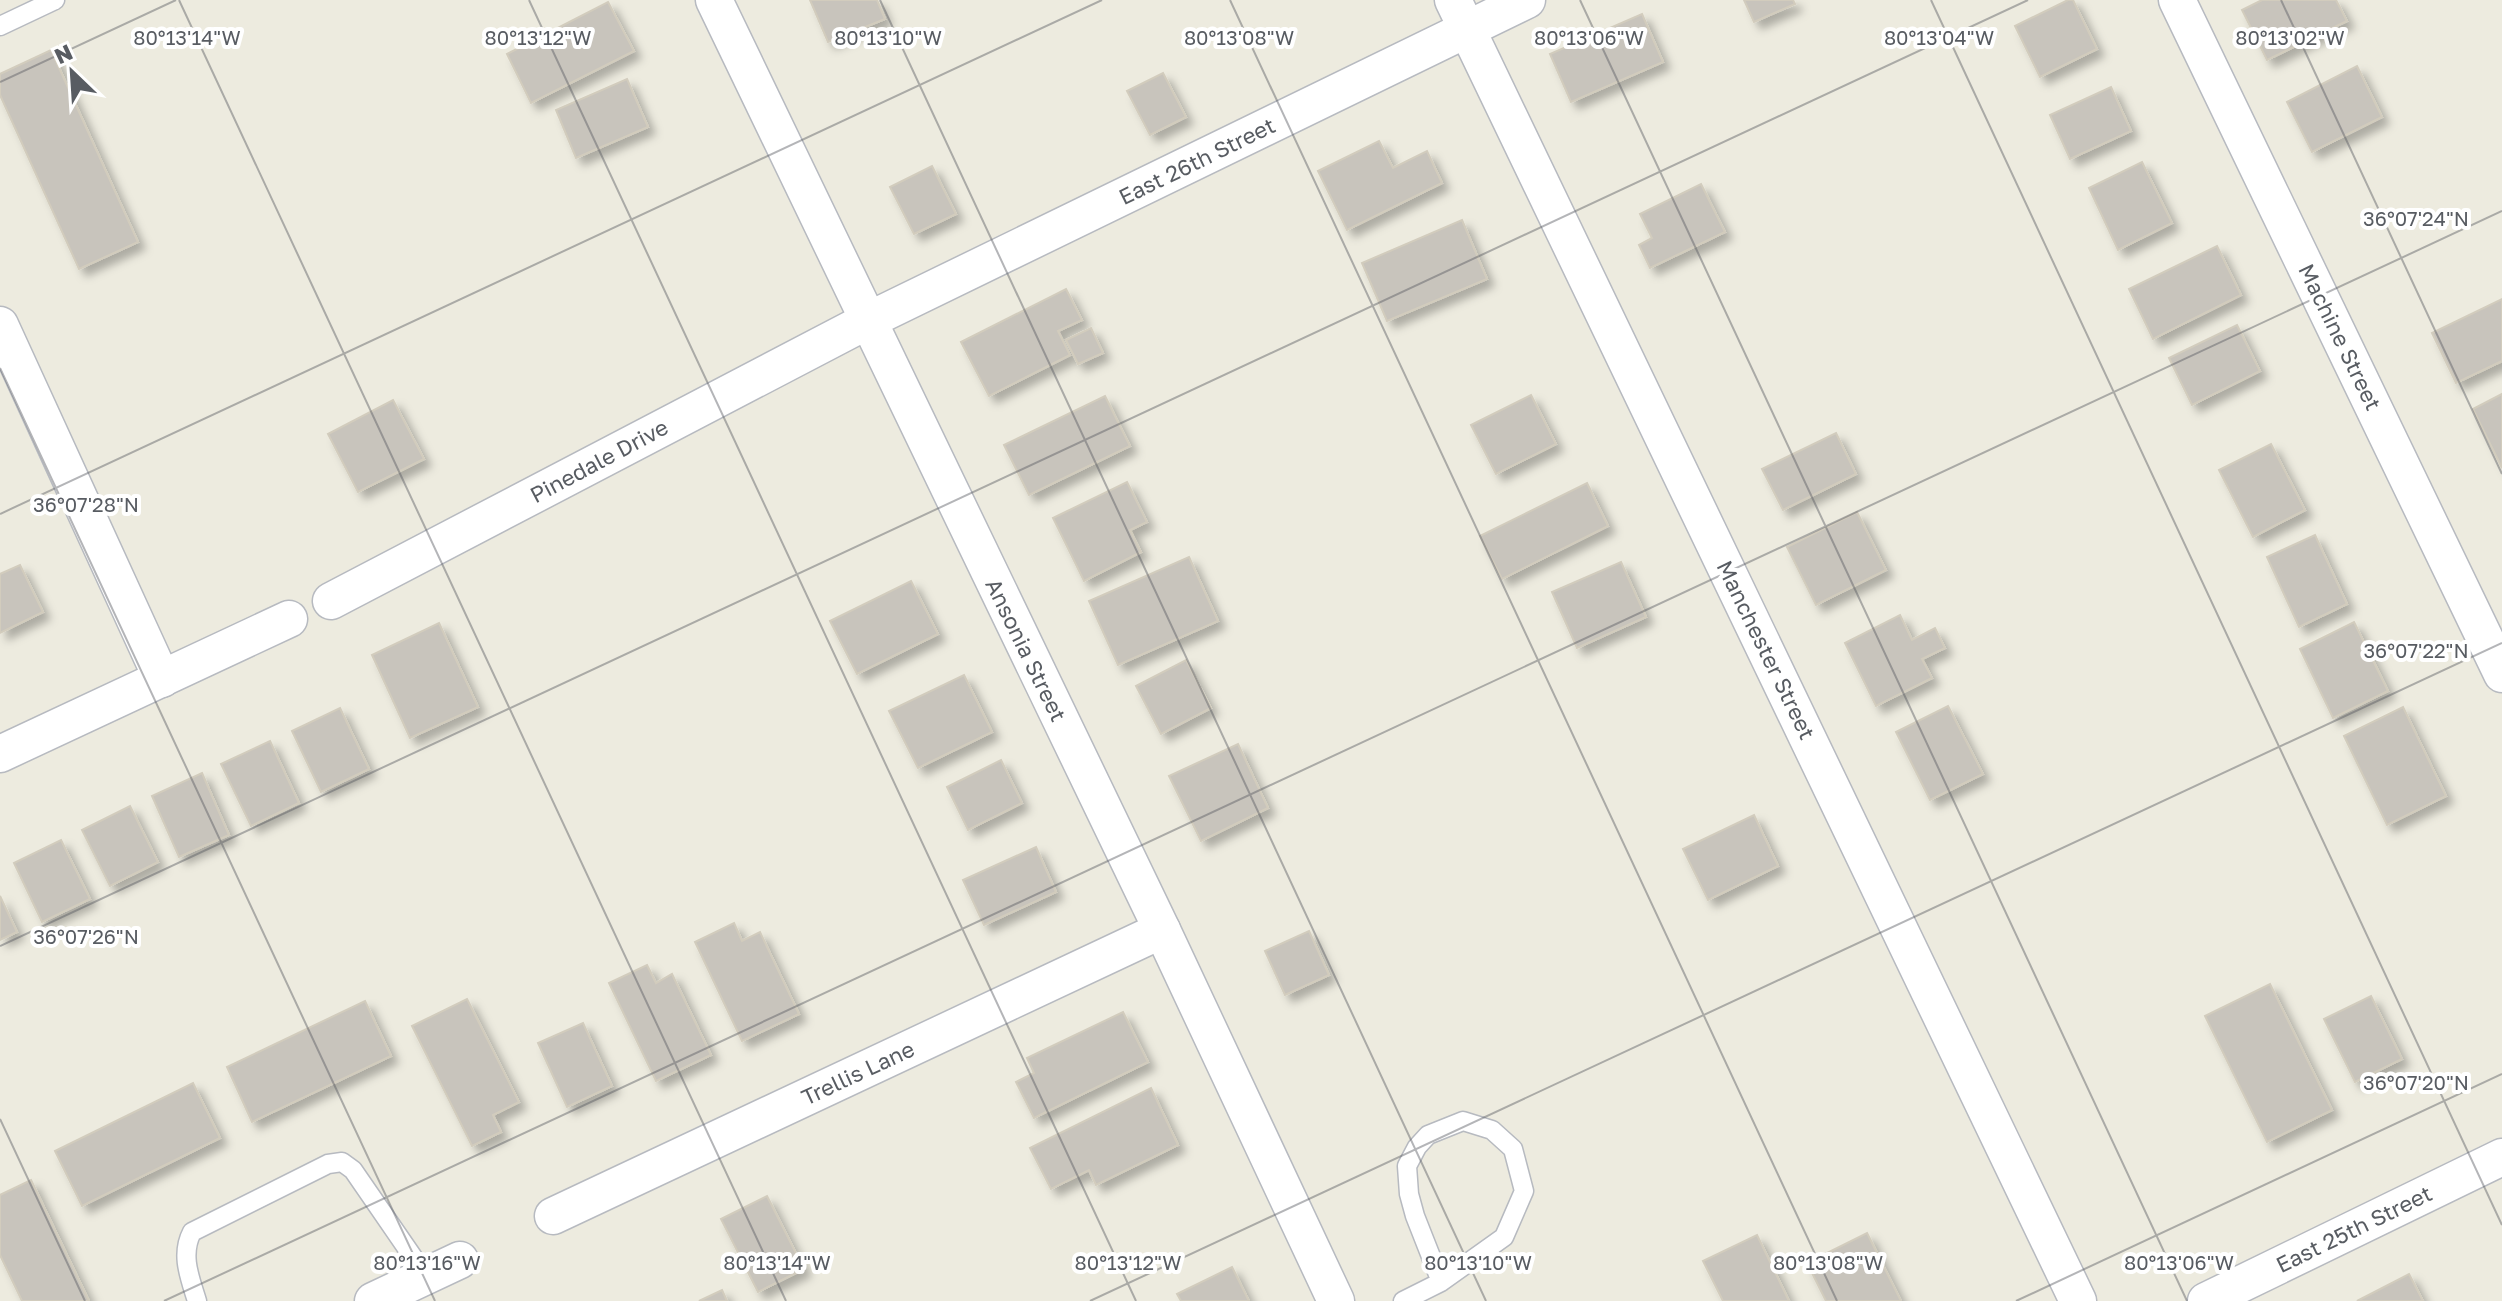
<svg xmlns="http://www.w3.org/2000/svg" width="2502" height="1301" viewBox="0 0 2502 1301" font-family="'Golos Text',sans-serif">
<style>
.building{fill:#c8c4bc;stroke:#d2ccbd;stroke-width:2;filter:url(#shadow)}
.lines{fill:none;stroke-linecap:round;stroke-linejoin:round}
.service-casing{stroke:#b7bac0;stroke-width:21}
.minor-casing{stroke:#b7bac0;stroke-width:39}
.service{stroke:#fff;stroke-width:18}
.minor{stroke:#fff;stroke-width:36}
.ticks{fill:none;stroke:#585c62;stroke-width:2;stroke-opacity:0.45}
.labels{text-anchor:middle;stroke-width:8;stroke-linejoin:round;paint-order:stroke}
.street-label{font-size:22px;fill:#585c62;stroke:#fff}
.ticks-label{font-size:20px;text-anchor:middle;fill:#585c62;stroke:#fff;stroke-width:8;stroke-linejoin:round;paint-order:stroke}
</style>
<defs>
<filter id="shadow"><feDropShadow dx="7" dy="7" stdDeviation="4" flood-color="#0004"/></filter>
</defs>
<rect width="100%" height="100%" fill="#edebdf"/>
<!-- building -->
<g class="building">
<path d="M810,0H877L885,19L828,42Z"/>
<path d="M1744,0H1793L1795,4L1754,22Z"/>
<path d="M2068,0H2073L2097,49L2040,77L2015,26Z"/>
<path d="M2262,0H2336L2347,21L2267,60L2242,10Z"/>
<path d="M608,2L634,51L531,103L507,54Z"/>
<path d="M1642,14L1663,62L1571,102L1550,54Z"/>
<path d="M51,50L138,242L79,269L0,95V74Z"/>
<path d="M2357,66L2382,117L2312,152L2287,102Z"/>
<path d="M1163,73L1186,117L1150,135L1127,91Z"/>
<path d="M627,79L648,127L576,158L556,110Z"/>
<path d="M2111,87L2131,131L2070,159L2050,115Z"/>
<path d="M1379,141L1393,168L1427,151L1442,183L1347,230L1318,171Z"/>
<path d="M2142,162L2172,223L2118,250L2089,188Z"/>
<path d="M932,166L956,214L914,234L890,187Z"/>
<path d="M1701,184L1725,232L1650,268L1639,245L1652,238L1640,214Z"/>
<path d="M1462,220L1487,279L1387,321L1362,263Z"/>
<path d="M2217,246L2241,295L2153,339L2129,289Z"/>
<path d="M1066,289L1082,320L1058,331L1070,355L989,396L961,342Z"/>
<path d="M2502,299V361L2456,383L2432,333Z"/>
<path d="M2237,325L2260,371L2192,405L2169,358Z"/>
<path d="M1091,328L1103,353L1078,364L1066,340Z"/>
<path d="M2502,394V468L2473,409Z"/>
<path d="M1531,395L1556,444L1496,474L1471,425Z"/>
<path d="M1105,396L1130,446L1029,495L1004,445Z"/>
<path d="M393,400L424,459L358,492L328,434Z"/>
<path d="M1836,433L1856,474L1783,510L1762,469Z"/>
<path d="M2271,444L2305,510L2253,537L2219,470Z"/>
<path d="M1127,482L1147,522L1130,530L1141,552L1084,581L1053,518Z"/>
<path d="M1587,483L1608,526L1502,579L1480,536Z"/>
<path d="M1857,512L1886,570L1816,605L1787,547Z"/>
<path d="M2315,535L2347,604L2299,627L2267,557Z"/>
<path d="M1189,557L1218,621L1118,665L1089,601Z"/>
<path d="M1621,562L1646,617L1577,648L1552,592Z"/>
<path d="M20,565L43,612L0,633V574Z"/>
<path d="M911,581L938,634L857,674L830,621Z"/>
<path d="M1900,615L1912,640L1935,628L1945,648L1922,659L1932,678L1876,706L1845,643Z"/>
<path d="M2354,622L2388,691L2333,718L2300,649Z"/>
<path d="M439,623L478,707L410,738L372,655Z"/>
<path d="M1186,660L1211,708L1161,734L1136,686Z"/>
<path d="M964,675L992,732L918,768L889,711Z"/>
<path d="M1948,706L1983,774L1930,800L1896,732Z"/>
<path d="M2403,707L2446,796L2387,825L2344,736Z"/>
<path d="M340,708L369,769L321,792L292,731Z"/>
<path d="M270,741L299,803L251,826L221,764Z"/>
<path d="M1238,744L1268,808L1201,841L1169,776Z"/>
<path d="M1001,760L1022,803L968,830L947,787Z"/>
<path d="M202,773L229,835L179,857L152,796Z"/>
<path d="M130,806L158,862L110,886L82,830Z"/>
<path d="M1754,815L1778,866L1708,900L1683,849Z"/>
<path d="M61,840L90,899L42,922L14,863Z"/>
<path d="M1036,847L1056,892L984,925L963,880Z"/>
<path d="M0,896L17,932L0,940Z"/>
<path d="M734,923L742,941L760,932L799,1014L742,1041L695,942Z"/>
<path d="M1309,931L1329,975L1285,995L1265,951Z"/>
<path d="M647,965L656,983L672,974L711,1055L656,1081L609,983Z"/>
<path d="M2270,984L2332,1110L2267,1142L2205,1016Z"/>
<path d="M2371,996L2402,1059L2355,1082L2324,1019Z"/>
<path d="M467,999L519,1102L493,1115L501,1132L472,1146L412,1026Z"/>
<path d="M365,1001L391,1056L252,1122L227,1067Z"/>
<path d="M1123,1012L1148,1062L1034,1118L1016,1082L1034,1073L1027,1058Z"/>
<path d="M583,1023L612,1086L567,1107L538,1043Z"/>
<path d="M193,1083L220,1138L82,1206L55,1151Z"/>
<path d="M1151,1088L1178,1145L1096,1185L1089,1170L1051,1189L1030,1148Z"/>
<path d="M31,1180L89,1301H22L0,1255V1195Z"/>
<path d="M767,1196L804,1269L758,1292L721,1219Z"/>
<path d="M1867,1233L1901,1301H1826L1807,1263Z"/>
<path d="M1757,1235L1789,1301H1723L1703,1261Z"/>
<path d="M1232,1267L1249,1301H1181L1177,1294Z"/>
<path d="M2409,1274L2423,1301H2357Z"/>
<path d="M722,1290L727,1301H699Z"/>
</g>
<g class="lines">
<!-- service casing -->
<g class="service-casing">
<g id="service">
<path d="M0,26L55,0"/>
<path d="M197,1301C190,1278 180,1255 192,1232L328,1164L342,1162L353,1170L426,1276"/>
<path d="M1403,1301L1441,1282L1504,1237L1524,1191L1513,1149L1492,1130L1463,1121L1428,1135L1417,1147L1407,1166L1409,1194L1415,1216L1441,1282"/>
</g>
</g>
<!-- minor casing -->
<g class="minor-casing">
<g id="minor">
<path d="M714,0L1162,930L1336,1301"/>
<path d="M1453,0L2078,1301"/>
<path d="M2177,0L2502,674"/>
<path d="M0,325L162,679"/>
<path d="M331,601L867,321L1527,0"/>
<path d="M0,754L289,619"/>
<path d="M553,1216L1162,930"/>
<path d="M373,1301L460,1260"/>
<path d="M2206,1301L2502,1157"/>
</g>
</g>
<!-- service -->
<use href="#service" class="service"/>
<!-- minor -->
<use href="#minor" class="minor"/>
</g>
<!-- ticks -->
<path class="ticks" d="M179,0L786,1301M529,0L1136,1301M880,0L1486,1301M1230,0L1837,1301M1580,0L2187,1301M1931,0L2502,1225M2281,0L2502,474M0,82L176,0M0,368L435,1301M0,514L1102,0M0,946L2028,0M0,1119L85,1301M164,1301L2502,211M1090,1301L2502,643M2016,1301L2502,1074"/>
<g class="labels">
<!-- street labels -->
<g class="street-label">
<text transform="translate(1197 161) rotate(-26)" y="8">East 26th Street</text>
<text transform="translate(2340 337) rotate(64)" y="8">Machine Street</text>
<text transform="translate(599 461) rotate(-28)" y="8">Pinedale Drive</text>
<text transform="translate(1026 650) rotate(64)" y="8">Ansonia Street</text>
<text transform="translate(1766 650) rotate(64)" y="8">Manchester Street</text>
<text transform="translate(858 1073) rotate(-25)" y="8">Trellis Lane</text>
<text transform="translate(2354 1229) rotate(-26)" y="8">East 25th Street</text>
</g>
</g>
<g class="ticks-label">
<text x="187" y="45">80°13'14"W</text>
<text x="538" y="45">80°13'12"W</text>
<text x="888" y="45">80°13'10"W</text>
<text x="1239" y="45">80°13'08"W</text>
<text x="1589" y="45">80°13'06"W</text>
<text x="1939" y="45">80°13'04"W</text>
<text x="2290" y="45">80°13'02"W</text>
<text x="2416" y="226">36°07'24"N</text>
<text x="86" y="512">36°07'28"N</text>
<text x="2416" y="658">36°07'22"N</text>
<text x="86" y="944">36°07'26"N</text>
<text x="2416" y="1090">36°07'20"N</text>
<text x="427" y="1270">80°13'16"W</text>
<text x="777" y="1270">80°13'14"W</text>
<text x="1128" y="1270">80°13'12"W</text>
<text x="1478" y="1270">80°13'10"W</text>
<text x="1828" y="1270">80°13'08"W</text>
<text x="2179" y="1270">80°13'06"W</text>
</g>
<!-- north arrow -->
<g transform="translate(72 72) rotate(335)" stroke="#ffffff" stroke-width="6" paint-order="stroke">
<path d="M0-6L14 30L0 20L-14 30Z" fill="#585c62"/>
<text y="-12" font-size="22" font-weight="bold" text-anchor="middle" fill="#585c62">N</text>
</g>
</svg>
